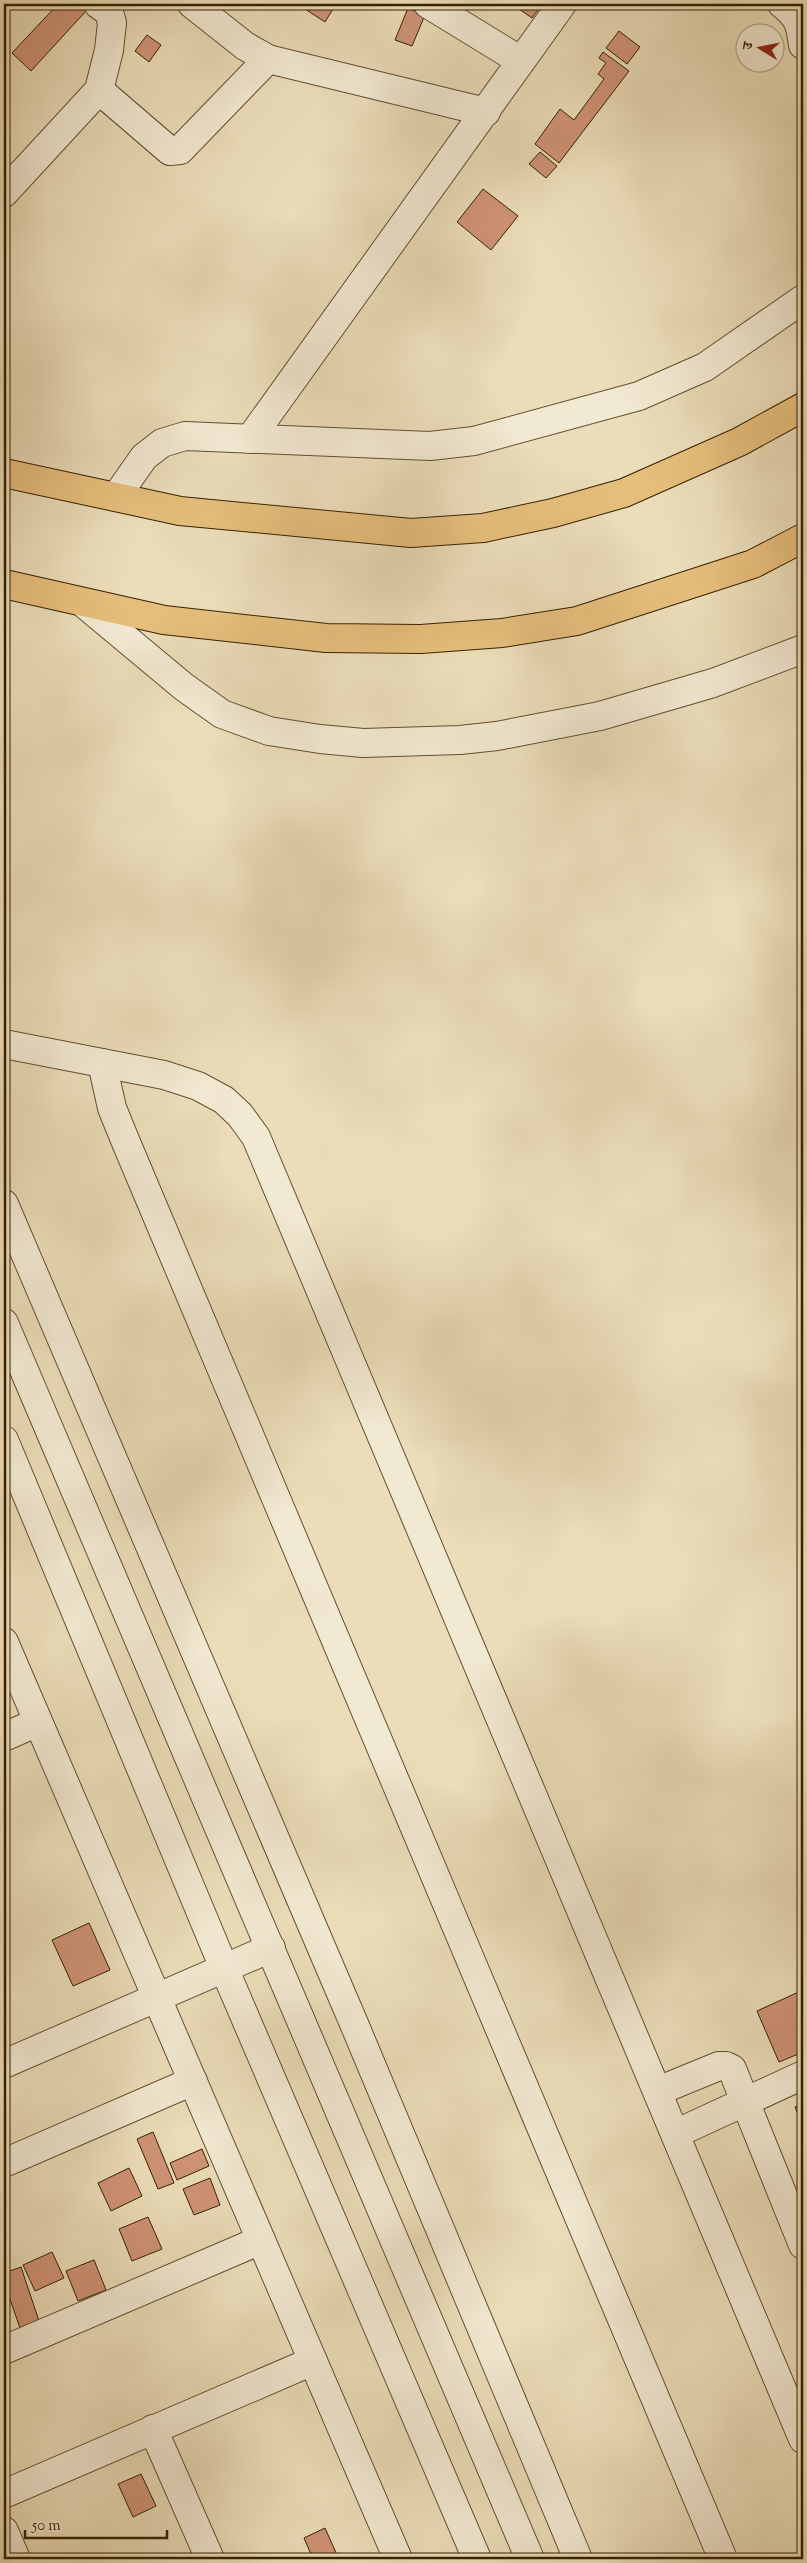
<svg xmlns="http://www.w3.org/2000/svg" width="807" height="2563" viewBox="0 0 807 2563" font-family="'Sorts Mill Goudy','Noto Serif Devanagari',serif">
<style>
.building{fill:#cf9376;stroke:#352100}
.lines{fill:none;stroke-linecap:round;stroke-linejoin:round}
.minor-casing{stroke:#62502e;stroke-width:30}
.major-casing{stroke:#352100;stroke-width:30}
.minor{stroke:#f2e9d2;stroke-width:28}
.major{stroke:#e6be7c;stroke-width:28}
</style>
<rect width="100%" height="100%" fill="#ebddb9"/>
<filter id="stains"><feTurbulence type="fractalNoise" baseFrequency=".004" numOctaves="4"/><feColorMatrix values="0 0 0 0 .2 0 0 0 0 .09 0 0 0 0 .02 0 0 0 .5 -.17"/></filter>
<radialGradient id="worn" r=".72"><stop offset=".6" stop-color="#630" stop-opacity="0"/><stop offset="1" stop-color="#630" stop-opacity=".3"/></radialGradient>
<!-- building -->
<g class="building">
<path d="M58,4H79L86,11L31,71L12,53Z"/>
<path d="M305,4H336L325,22L302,7Z"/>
<path d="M512,4H542L532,18Z"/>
<path d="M408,8L425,15L412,46L395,40Z"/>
<path d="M619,31L640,47L627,64L606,48Z"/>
<path d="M147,35L161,45L149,62L135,51Z"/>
<path d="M603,52L629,71L559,163L535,144L560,109L574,120L604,79L598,74L606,63L599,58Z"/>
<path d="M540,152L557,166L546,178L529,164Z"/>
<path d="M483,189L518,216L491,250L457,222Z"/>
<path d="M89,1923L110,1970L73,1986L52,1940Z"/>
<path d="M803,1990V2052L779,2062L757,2011Z"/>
<path d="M803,2104V2126L795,2107Z"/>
<path d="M153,2132L174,2183L158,2189L137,2139Z"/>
<path d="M202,2149L209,2166L177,2180L170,2163Z"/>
<path d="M129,2168L142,2196L111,2211L98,2183Z"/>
<path d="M210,2178L220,2205L194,2215L183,2189Z"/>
<path d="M148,2217L162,2249L132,2261L119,2229Z"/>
<path d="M52,2252L64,2278L35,2291L23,2265Z"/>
<path d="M94,2260L106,2290L78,2301L66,2271Z"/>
<path d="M21,2267L39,2321L20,2328L4,2282V2273Z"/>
<path d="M141,2474L156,2506L133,2517L118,2484Z"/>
<path d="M325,2528L337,2555L329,2559H313L304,2538Z"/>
</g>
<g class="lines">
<!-- minor casing -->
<g class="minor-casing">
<g id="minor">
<path d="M192,4L245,46L268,59L486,112"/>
<path d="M428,4L521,61"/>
<path d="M782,4C799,18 800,23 803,45"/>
<path d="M99,90L170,151L180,150L268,59"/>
<path d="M4,193L99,90L109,50L112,23L109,12L98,4"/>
<path d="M250,439L562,4"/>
<path d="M116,497L144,457L162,443L185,436L430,446L474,441L639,396L705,367L803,299"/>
<path d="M82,602L184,687L222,714L269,731L320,739L363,743L460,740L497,736L600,716L713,683L803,649"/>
<path d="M4,1044L164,1075L198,1086L224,1100L240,1115L256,1137L803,2439"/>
<path d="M102,1063L112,1108L125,1140L723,2559"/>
<path d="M4,1204L355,2026L578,2559"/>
<path d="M4,1323L530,2559"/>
<path d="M4,1440L224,1968L477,2559"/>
<path d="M4,1642L398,2559"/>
<path d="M4,1737L38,1722"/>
<path d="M4,2064L271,1948"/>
<path d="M658,2091L719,2066H726L732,2069L803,2245"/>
<path d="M675,2134L803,2075"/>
<path d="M4,2163L193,2081"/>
<path d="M4,2350L261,2240"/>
<path d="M153,2429L210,2559"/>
<path d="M4,2494L313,2361"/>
<path d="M4,2531L16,2559"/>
</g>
</g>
<!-- major casing -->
<g class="major-casing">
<g id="major">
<path d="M4,473L180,511L411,533L483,528L553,513L624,493L739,442L803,407"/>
<path d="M4,584L164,620L326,638L421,639L502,633L577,621L753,564L803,538"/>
</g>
</g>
<!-- minor -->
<use href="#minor" class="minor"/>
<!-- major -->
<use href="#major" class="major"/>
</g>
<!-- margin -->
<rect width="807" height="2563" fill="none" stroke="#ebddb9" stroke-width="20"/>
<rect x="5" y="5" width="797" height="2553" fill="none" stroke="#352100" stroke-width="2.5"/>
<rect x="10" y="10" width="787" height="2543" fill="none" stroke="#352100"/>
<!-- north arrow -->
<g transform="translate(760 48) rotate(280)"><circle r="24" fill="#f2e9d2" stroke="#a6997e"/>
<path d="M0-4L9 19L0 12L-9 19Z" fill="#8f2418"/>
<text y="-8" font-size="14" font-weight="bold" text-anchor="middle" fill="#352100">उ</text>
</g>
<!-- scale -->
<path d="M25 2530v8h142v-8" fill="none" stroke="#352100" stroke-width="2.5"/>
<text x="32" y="2530" font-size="15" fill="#352100" stroke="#f2e9d2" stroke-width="4" paint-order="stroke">50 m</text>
<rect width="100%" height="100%" filter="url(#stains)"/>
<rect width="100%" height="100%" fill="url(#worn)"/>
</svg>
